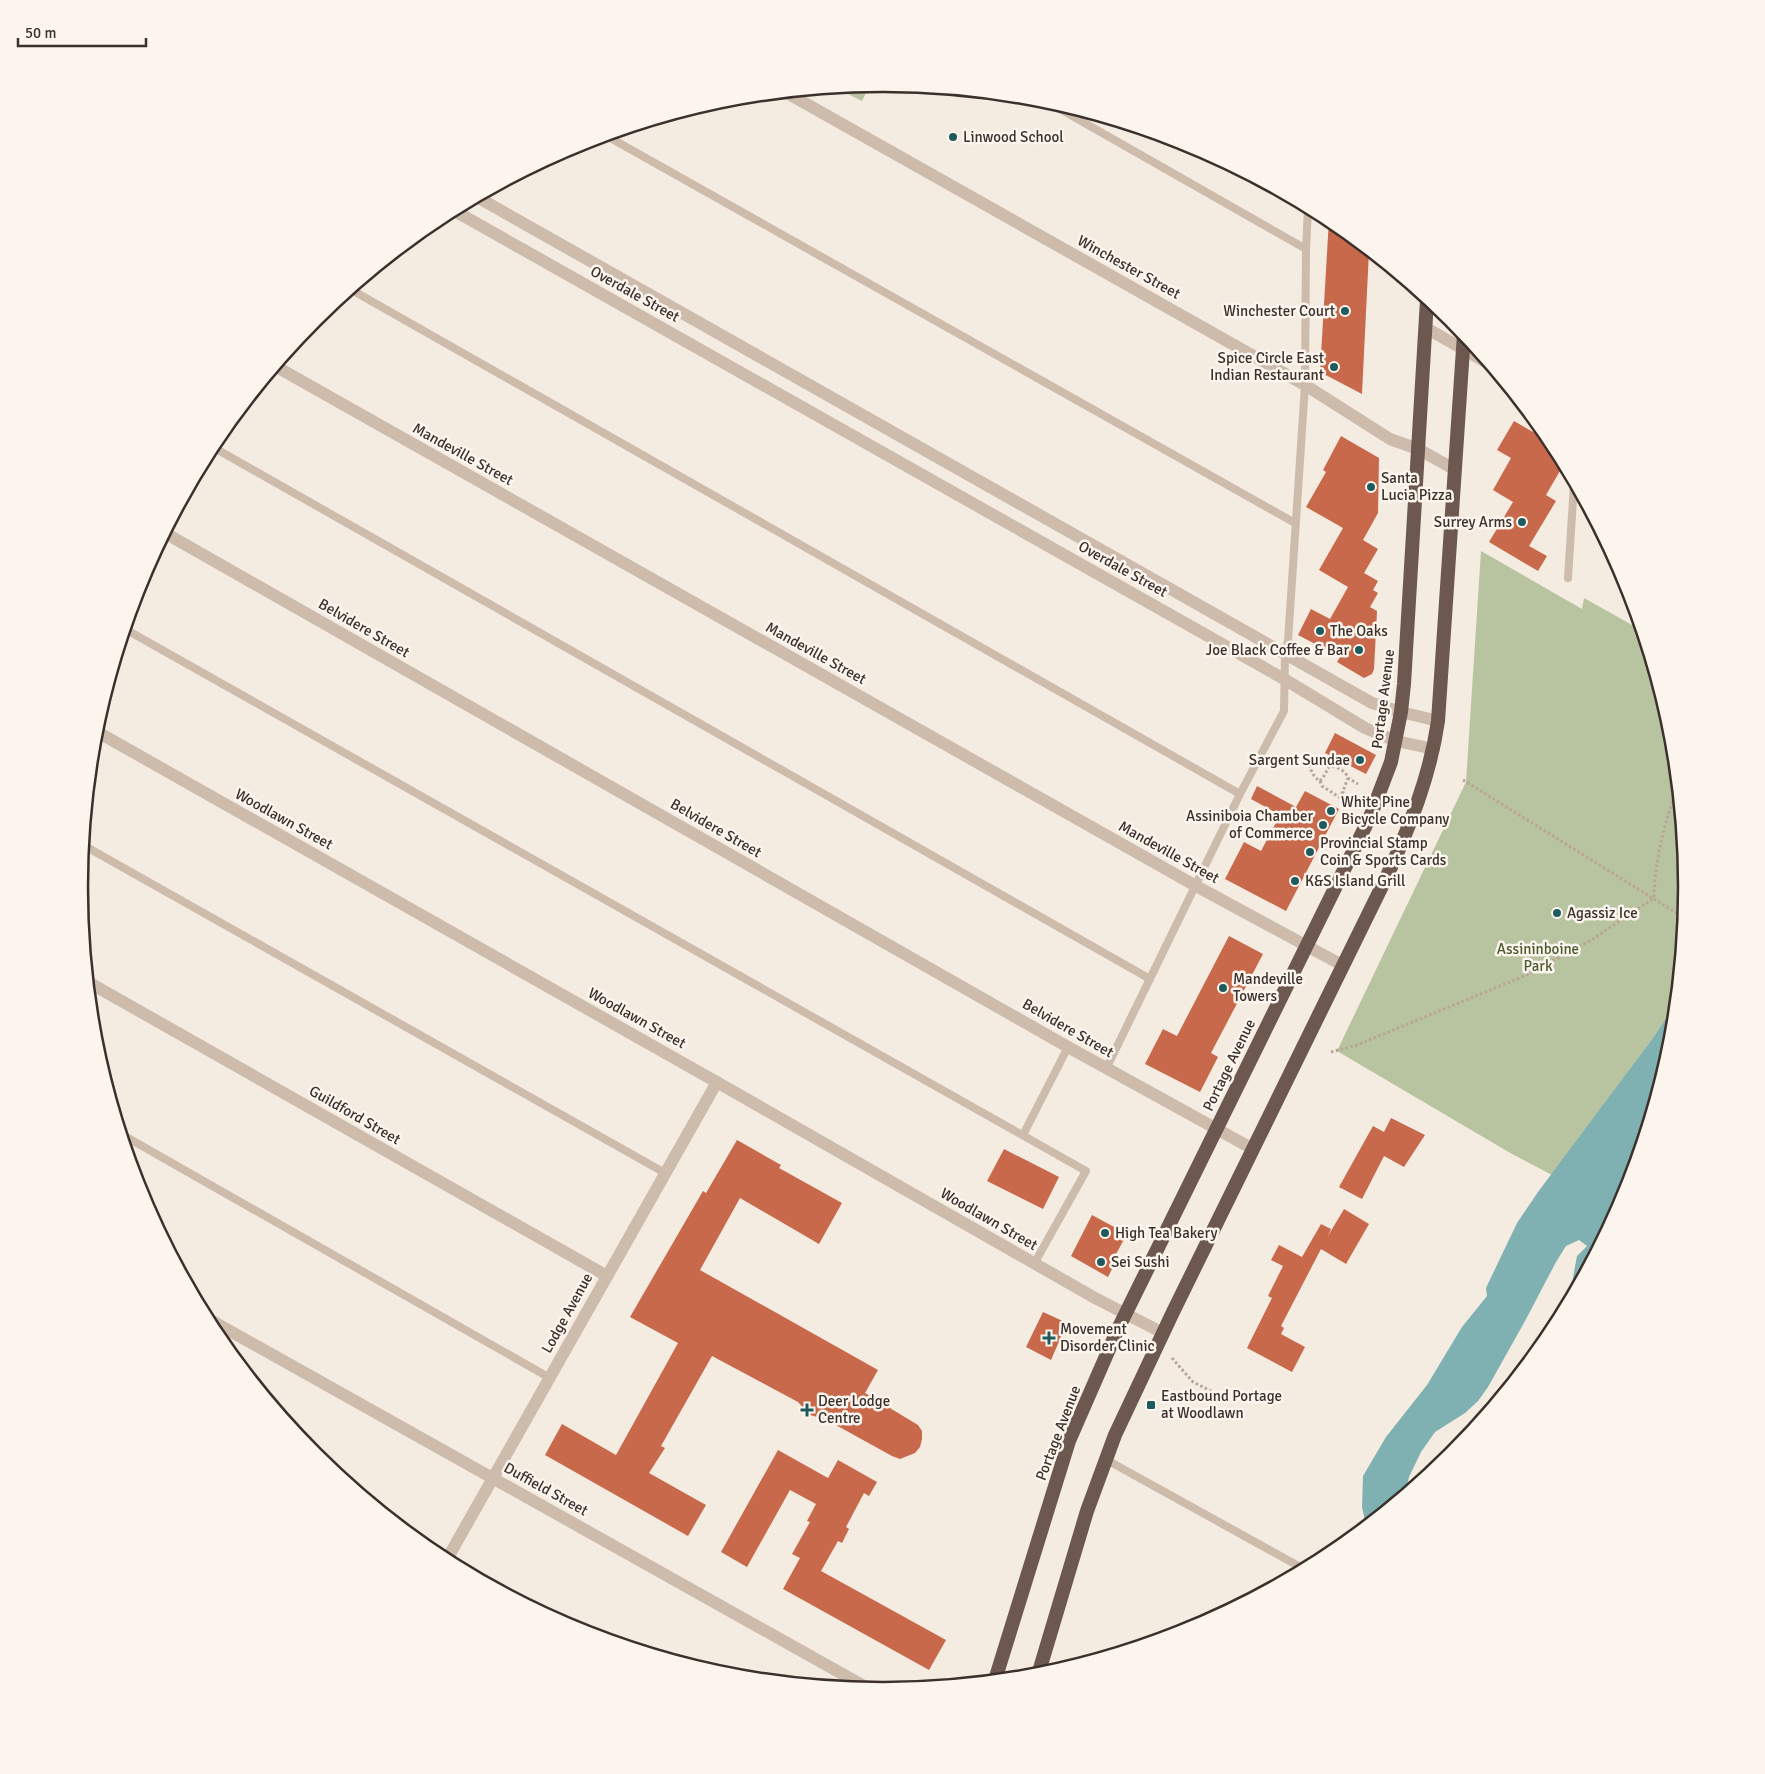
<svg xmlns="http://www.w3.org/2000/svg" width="1765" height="1774" viewBox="0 0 1765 1774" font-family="Signika,sans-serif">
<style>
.green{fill:#b8c4a0}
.water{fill:#7fb0b2}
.building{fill:#c8694b}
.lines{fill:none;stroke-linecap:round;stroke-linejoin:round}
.path{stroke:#b9a596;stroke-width:3;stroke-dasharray:2.5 2.5;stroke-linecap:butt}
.service{stroke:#cdbbac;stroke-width:8}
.minor{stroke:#cdbbac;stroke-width:12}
.trunk{stroke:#6c584f;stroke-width:14}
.poi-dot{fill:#1f5a5e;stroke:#fbf5ee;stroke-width:2}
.labels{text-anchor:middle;stroke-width:5;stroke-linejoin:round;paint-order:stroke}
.poi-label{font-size:15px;fill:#3b302b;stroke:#fbf5ee;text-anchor:start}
.street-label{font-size:15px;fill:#3b302b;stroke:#fbf5ee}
.park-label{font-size:15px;fill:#4a5a2e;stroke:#fbf5ee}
.rim{fill:none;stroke:#3b302b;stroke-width:2.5}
</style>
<rect width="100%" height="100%" fill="#f4ebe1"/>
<!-- green -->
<g class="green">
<path d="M870,85L862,101L836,88Z"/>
<path d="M1481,551L1582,609L1584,598L1641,630L1671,730L1686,887L1675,1005L1650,1042L1552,1175L1512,1154L1337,1051L1466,782Z"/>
</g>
<!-- water -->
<path class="water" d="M1675,1005L1671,1044L1625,1195L1569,1299L1577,1256L1587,1246L1579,1240L1566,1246L1556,1262L1525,1321L1488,1387L1478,1401L1465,1413L1435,1432L1421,1452L1409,1477L1405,1493L1366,1525L1362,1507L1363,1476L1386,1437L1427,1385L1462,1327L1487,1296L1486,1288L1517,1223L1538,1192L1650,1042Z"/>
<!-- building -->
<g class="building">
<path d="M1329,219L1369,251L1362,394L1320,372Z"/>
<path d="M1514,421L1552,443L1564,464L1546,495L1556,501L1529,546L1547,556L1538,571L1489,542L1513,502L1493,490L1511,458L1497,450Z"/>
<path d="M1341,436L1379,458L1378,513L1363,540L1378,549L1364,573L1378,581L1373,590L1378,593L1370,607L1377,611L1374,669L1372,674L1364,678L1337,662L1340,657L1298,635L1311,609L1330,619L1348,587L1319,570L1343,528L1306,507L1326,472L1323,470Z"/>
<path d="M1335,733L1376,755L1366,774L1325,753Z"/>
<path d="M1257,786L1296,807L1305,791L1339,809L1286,911L1225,879L1244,842L1261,851L1280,815L1251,799Z"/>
<path d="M1229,936L1263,954L1211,1053L1218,1057L1200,1092L1145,1064L1163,1029L1177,1036Z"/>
<path d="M1391,1118L1425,1135L1404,1167L1384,1156L1362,1199L1339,1187L1373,1126L1384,1132Z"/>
<path d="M737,1140L781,1165L779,1168L842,1203L819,1244L740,1198L700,1270L878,1370L865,1393L918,1425L922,1431V1439L920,1447L915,1453L900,1459L892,1456L825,1419L810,1415L798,1402L712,1356L661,1446L665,1448L649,1473L706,1505L688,1536L545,1455L562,1424L616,1455L678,1343L630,1317L703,1191L706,1193Z"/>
<path d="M1004,1149L1059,1177L1043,1209L987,1181Z"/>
<path d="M1344,1209L1369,1224L1346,1264L1321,1249L1281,1326L1284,1328L1281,1334L1305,1347L1292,1372L1247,1348L1272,1298L1268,1296L1283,1266L1271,1260L1279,1245L1302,1257L1321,1224L1331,1229L1328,1236Z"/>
<path d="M1092,1215L1127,1234L1115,1256L1118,1257L1108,1277L1071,1256Z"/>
<path d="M1043,1312L1067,1323L1051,1360L1026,1347Z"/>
<path d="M778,1450L828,1478L838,1460L877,1482L869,1496L864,1493L846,1527L849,1529L842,1543L838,1541L821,1571L946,1640L929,1670L783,1589L800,1558L792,1554L810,1522L807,1521L816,1504L790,1490L747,1567L721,1552Z"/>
</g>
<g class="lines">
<!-- path -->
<g class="path">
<path d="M1307,755C1310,765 1310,775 1320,781L1324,776L1329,767C1336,765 1346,771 1348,778L1358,784"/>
<path d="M1463,780L1683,917"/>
<path d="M1320,781L1322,786L1339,797L1341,796L1348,778"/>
<path d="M1342,792L1351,797"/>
<path d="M1654,897C1655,860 1664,824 1677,789"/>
<path d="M1331,1052L1357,1045L1529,974L1593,939L1654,898"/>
<path d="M1172,1358L1193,1382L1215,1393L1206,1414"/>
</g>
<!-- service -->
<g class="service">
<path d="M1046,101L1306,249"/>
<path d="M605,135L1295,523"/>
<path d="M350,289L1240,794"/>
<path d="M211,446L1150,979"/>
<path d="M1568,578L1574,484"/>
<path d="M125,629L1086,1171L1034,1264"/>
<path d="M83,845L665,1173"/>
<path d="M1106,1069L1240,794L1284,711L1285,653L1288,641L1305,385L1306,249L1308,208"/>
<path d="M121,1134L550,1378"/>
<path d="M1023,1135L1068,1047"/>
<path d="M1105,1459L1304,1569"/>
</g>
<!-- minor -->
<g class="minor">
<path d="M787,93L1305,385L1390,439L1418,449L1454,469"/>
<path d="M477,197L1372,703L1401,712L1438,721"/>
<path d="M453,210L1284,679L1365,728L1396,741L1434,749"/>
<path d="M1426,328L1486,362"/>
<path d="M275,366L1196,886L1342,965"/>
<path d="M165,533L1068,1047L1253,1149"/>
<path d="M94,730L729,1089L1095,1298L1163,1333"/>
<path d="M88,982L607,1276"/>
<path d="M205,1317L871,1690"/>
<path d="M446,1561L717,1082"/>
</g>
<!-- trunk -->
<g class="trunk">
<path d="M1038,1675L1087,1511L1115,1435L1173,1312L1387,876C1410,826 1430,776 1438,721L1464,334"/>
<path d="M995,1680L1069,1441L1117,1331L1370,817L1391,762L1401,712L1404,684L1427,300"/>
</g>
</g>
<!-- markers -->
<g class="poi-dot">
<circle cx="953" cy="137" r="5"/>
<circle cx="1345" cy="311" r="5"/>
<circle cx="1334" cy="367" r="5"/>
<circle cx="1371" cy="487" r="5"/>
<circle cx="1522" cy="522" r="5"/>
<circle cx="1320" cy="631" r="5"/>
<circle cx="1359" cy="650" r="5"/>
<circle cx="1360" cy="760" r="5"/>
<circle cx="1331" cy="811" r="5"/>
<circle cx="1323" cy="825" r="5"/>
<circle cx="1310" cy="852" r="5"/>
<circle cx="1295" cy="881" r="5"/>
<circle cx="1557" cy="913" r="5"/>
<circle cx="1223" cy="988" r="5"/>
<circle cx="1105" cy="1233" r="5"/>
<circle cx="1101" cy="1262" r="5"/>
<path d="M1046.5 1330.5h5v5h5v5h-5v5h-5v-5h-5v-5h5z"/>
<rect x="1146" y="1400" width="10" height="10" rx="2.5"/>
<path d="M804.5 1402.5h5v5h5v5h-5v5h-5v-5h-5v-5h5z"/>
</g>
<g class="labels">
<!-- poi labels -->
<g class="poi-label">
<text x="963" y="142">Linwood School</text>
<text x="1335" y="316" text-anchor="end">Winchester Court</text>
<text x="1324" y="363" text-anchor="end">Spice Circle East<tspan x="1324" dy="17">Indian Restaurant</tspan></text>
<text x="1381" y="483">Santa<tspan x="1381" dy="17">Lucia Pizza</tspan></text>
<text x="1512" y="527" text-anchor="end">Surrey Arms</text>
<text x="1330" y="636">The Oaks</text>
<text x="1349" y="655" text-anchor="end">Joe Black Coffee &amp; Bar</text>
<text x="1350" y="765" text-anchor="end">Sargent Sundae</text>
<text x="1341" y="807">White Pine<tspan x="1341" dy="17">Bicycle Company</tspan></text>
<text x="1313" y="821" text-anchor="end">Assiniboia Chamber<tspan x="1313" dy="17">of Commerce</tspan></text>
<text x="1320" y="848">Provincial Stamp<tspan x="1320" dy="17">Coin &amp; Sports Cards</tspan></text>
<text x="1305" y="886">K&amp;S Island Grill</text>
<text x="1567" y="918">Agassiz Ice</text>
<text x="1233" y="984">Mandeville<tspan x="1233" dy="17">Towers</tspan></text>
<text x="1115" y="1238">High Tea Bakery</text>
<text x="1111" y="1267">Sei Sushi</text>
<text x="1060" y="1334">Movement<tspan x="1060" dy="17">Disorder Clinic</tspan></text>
<text x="1161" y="1401">Eastbound Portage<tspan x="1161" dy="17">at Woodlawn</tspan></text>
<text x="818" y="1406">Deer Lodge<tspan x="818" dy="17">Centre</tspan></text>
</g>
<!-- street labels -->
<g class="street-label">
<text transform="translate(1129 267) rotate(29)" y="5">Winchester Street</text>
<text transform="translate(635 294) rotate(29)" y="5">Overdale Street</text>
<text transform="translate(463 454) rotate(29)" y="5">Mandeville Street</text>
<text transform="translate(1123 569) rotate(29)" y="5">Overdale Street</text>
<text transform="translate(364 628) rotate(30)" y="5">Belvidere Street</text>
<text transform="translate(816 653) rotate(29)" y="5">Mandeville Street</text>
<text transform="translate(1383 699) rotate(-83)" y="5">Portage Avenue</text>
<text transform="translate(284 819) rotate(29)" y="5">Woodlawn Street</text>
<text transform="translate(716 828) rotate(30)" y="5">Belvidere Street</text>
<text transform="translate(1169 852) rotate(29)" y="5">Mandeville Street</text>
<text transform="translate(637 1018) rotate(29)" y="5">Woodlawn Street</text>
<text transform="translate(1068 1028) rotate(30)" y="5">Belvidere Street</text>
<text transform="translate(1229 1065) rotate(-64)" y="5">Portage Avenue</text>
<text transform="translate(355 1115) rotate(30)" y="5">Guildford Street</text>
<text transform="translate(989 1219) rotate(30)" y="5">Woodlawn Street</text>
<text transform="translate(567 1313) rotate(-61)" y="5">Lodge Avenue</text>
<text transform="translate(1058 1433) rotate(-69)" y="5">Portage Avenue</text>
<text transform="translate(546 1489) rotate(29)" y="5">Duffield Street</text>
</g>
<!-- park labels -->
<g class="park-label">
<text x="1538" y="954">Assininboine<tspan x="1538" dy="17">Park</tspan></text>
</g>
</g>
<!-- crop -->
<path d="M0 0H1765V1774H0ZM88 887a795 795 0 1 1 1590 0a795 795 0 1 1-1590 0Z" fill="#fbf5ee" fill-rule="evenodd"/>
<path class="rim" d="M88 887a795 795 0 1 1 1590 0a795 795 0 1 1-1590 0Z"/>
<!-- scale -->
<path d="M18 38v8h128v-8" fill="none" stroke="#3b302b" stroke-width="2.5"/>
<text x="25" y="38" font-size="15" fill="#3b302b" stroke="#fbf5ee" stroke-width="4" paint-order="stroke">50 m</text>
</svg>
